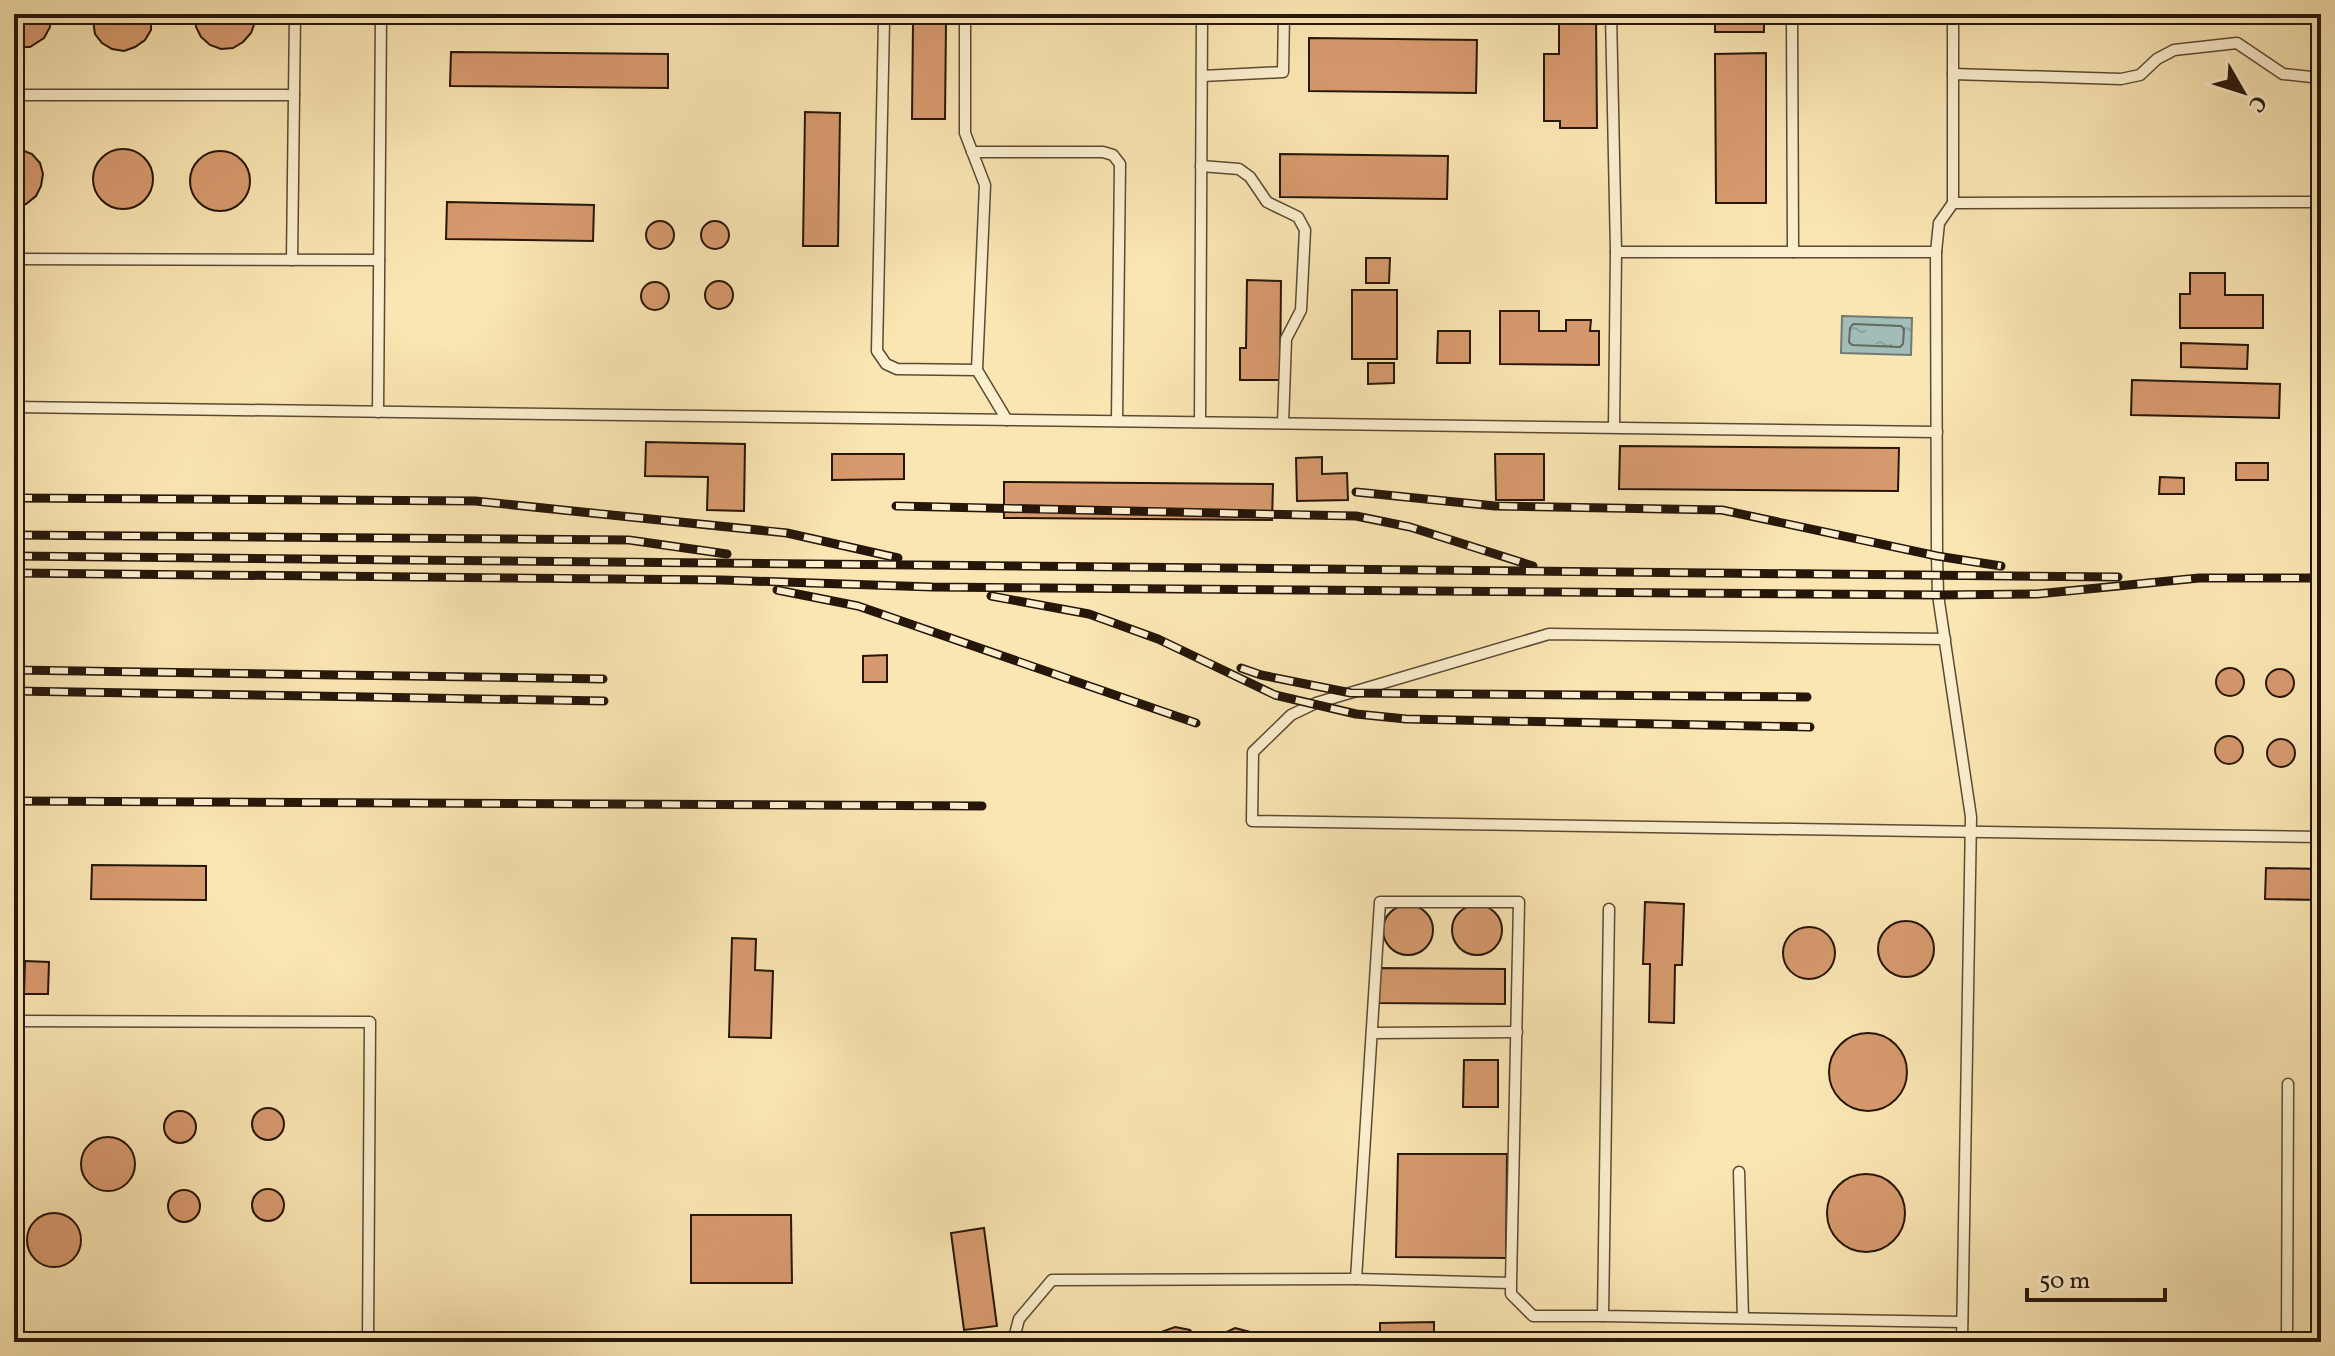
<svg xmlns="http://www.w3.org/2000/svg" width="2335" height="1356" viewBox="0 0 2335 1356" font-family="Vollkorn,serif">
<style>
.water{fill:url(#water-ripples);stroke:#707a72;stroke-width:2}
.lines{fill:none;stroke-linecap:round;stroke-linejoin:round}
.shore{stroke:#646a60;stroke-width:2}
.building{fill:#d79a6e;stroke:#26160a;stroke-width:2}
.service-casing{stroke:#5b4a34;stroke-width:13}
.service{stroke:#fcefce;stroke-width:10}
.rail-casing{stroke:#26160a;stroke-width:9}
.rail{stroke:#fcefce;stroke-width:6;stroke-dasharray:18;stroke-linecap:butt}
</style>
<defs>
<pattern id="water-ripples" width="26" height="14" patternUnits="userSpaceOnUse" patternTransform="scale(2)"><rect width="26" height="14" fill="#a2bdb7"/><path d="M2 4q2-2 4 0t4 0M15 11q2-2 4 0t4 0" fill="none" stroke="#8ba29c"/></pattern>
</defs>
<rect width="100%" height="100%" fill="#fae6b3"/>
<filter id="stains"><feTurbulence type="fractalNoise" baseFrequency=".0025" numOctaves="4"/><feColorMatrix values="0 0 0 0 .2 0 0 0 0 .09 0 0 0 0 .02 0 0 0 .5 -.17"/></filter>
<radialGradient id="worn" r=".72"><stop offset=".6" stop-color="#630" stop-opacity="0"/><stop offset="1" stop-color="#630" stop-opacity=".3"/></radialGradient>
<!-- water -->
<path class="water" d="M1842,316L1912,318L1911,355L1841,353Z"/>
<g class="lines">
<!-- shore -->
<path class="shore" d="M1853,324L1901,326L1904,329L1903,344L1900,347L1852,345L1849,342L1850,328Z"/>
</g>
<!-- building -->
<g class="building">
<path d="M14,14H51L50,27L44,38L30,47H14Z"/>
<path d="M92,14H151V30L145,40L135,47L124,51L112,49L102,43L95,34Z"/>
<path d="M195,14H255V22L251,33L243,42L233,48L221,49L210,45L201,37L196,27Z"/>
<path d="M1559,14H1596L1597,128H1560V121H1544V54H1559Z"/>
<rect x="1715" y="14" width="49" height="18"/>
<path d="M913,23H946L945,119H912Z"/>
<path d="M1309,38L1477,40L1476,93L1309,91Z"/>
<path d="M451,52L668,54V88L450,86Z"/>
<path d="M1766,53V203H1716L1715,54Z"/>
<path d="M805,112L840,113L838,246H803Z"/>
<path d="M14,147L32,154L40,163L43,174L41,186L36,196L26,204L15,207Z"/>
<circle cx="123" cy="179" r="30"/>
<circle cx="220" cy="181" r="30"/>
<path d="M1280,154L1448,156L1447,199L1280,197Z"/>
<path d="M447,202L594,205L593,241L446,239Z"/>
<circle cx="660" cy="235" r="14"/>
<circle cx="715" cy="235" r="14"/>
<path d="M1366,258H1390L1389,283H1366Z"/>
<path d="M2190,273H2225V295H2263V328H2180V294H2190Z"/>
<path d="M1247,280L1281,281L1280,380H1240V348H1246Z"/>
<circle cx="719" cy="295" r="14"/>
<circle cx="655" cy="296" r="14"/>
<rect x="1352" y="290" width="45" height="69"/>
<path d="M1500,311H1539V331H1566V320H1591L1590,331H1599V365L1500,364Z"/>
<path d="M1438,331H1470V363H1437Z"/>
<path d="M2181,343L2248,345L2247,369L2181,367Z"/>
<path d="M1368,363H1394V383L1368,384Z"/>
<path d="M2132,380L2280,384L2279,418L2131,415Z"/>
<path d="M646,442L745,444L744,511L707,510L708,477L645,476Z"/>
<path d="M1620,446L1899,448L1898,491L1619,489Z"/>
<path d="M832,454H904V479L832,480Z"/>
<path d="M1495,454H1544V500H1496Z"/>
<path d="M1322,457V474L1347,473L1348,500L1297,501L1296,458Z"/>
<rect x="2236" y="463" width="32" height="17"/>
<path d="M2160,477L2184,478V494H2159Z"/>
<path d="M1004,482L1273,484L1272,520L1004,518Z"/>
<path d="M887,655V682H863V656Z"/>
<circle cx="2230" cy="682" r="14"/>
<circle cx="2280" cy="683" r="14"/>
<circle cx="2229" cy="750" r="14"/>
<circle cx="2281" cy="753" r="14"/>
<path d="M92,865L206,866V900L91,899Z"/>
<path d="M2266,868L2321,869V900L2265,899Z"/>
<path d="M1645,902L1684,904L1682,965H1675L1674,1023L1649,1022L1650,964H1643Z"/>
<circle cx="1408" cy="930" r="25"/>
<circle cx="1477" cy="930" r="25"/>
<circle cx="1906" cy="949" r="28"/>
<circle cx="1809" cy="953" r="26"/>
<path d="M732,938L756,939L755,970L773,971L771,1038L729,1037Z"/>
<path d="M25,961L49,962L48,994H24Z"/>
<path d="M1379,968L1505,969V1004L1379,1003Z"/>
<circle cx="1868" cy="1072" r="39"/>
<path d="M1464,1060H1498V1107H1463Z"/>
<circle cx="268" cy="1124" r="16"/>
<circle cx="180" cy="1127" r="16"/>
<circle cx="108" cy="1164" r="27"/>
<path d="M1398,1154H1507L1506,1258L1396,1257Z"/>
<circle cx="1866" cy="1213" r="39"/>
<circle cx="268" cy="1205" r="16"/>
<circle cx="184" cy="1206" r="16"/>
<circle cx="54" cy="1240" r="27"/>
<path d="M691,1215H791L792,1283H691Z"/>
<path d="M984,1228L997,1326L964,1330L951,1233Z"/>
<path d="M1434,1322V1342H1380V1323Z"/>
<path d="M1175,1327L1190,1330L1199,1342H1155L1161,1332Z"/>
<path d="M1235,1328L1250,1332L1258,1342H1217L1222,1334Z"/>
<path d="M136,1333L327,1335V1342H136Z"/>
</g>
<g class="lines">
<!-- service casing -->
<g class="service-casing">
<g id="service">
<path d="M888,14L884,20L877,351L886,364L897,369L977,370"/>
<path d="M961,14L965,19V133L985,185L977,370L1007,420"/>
<path d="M1611,14L1616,252"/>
<path d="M1792,14L1793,252"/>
<path d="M1953,14V203L1939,223L1936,252L1937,556L1938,595L1971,817L1962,1342"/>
<path d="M1953,74L2121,79L2140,75L2157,59L2174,50L2237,43L2283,74L2321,78"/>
<path d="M1202,76L1283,72L1284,14"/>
<path d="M14,95H294"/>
<path d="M972,152H1103L1113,155L1120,164L1117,421"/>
<path d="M1201,166L1239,169L1250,177L1267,202L1298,217L1305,230L1301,310L1286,339L1283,423"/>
<path d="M1953,203L2321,202"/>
<path d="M14,259L379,260"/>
<path d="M292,260L295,14"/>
<path d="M14,407L1937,432"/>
<path d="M378,412L381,14"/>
<path d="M1200,422L1202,14"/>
<path d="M1614,427L1616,252H1936"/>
<path d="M1945,639L1549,634L1316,703L1291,715L1253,752L1252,821L2321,837"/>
<path d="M1609,909L1603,1316L1962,1322"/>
<path d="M14,1021L370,1022L368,1342"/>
<path d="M1373,1033L1517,1032"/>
<path d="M1739,1172L1743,1318"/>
<path d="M1511,1283L1356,1279L1380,902H1519L1511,1283V1294L1533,1316H1603"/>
<path d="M1013,1342L1019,1319L1052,1280L1356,1279"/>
<path d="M2287,1342L2288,1084"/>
</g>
</g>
<!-- service -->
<use href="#service" class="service"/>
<!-- rail casing -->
<g class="rail-casing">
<g id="rail">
<path d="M1356,492L1495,506L1722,510L1937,556L2001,566"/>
<path d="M14,498L475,501L787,533L898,558"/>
<path d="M896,506L1356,516L1410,527L1533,566"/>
<path d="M14,535L629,540L727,554"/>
<path d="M14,556L2118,577"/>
<path d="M14,573L722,580L932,587L1938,595L2037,594L2199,578H2321"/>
<path d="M777,590L858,606L1196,723"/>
<path d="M991,596L1089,614L1158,639L1275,695L1356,714L1406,719L1810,727"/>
<path d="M1241,668L1261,675L1351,693L1807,697"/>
<path d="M14,670L603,679"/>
<path d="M14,691L604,701"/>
<path d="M14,801L982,806"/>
</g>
</g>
<!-- rail -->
<use href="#rail" class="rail"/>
</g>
<!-- margin -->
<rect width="2335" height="1356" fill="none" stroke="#fae6b3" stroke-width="48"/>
<rect x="16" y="16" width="2303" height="1324" fill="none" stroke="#26160a" stroke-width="4"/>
<rect x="24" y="24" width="2287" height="1308" fill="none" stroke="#26160a" stroke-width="2"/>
<!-- north arrow -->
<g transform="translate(2243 92) rotate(129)" stroke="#fcefce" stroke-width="6" paint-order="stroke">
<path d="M0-6L14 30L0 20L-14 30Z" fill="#26160a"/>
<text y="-12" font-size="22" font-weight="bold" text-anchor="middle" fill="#26160a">С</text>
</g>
<!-- scale -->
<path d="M2027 1288v12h138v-12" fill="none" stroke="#26160a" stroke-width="4"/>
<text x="2039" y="1288" font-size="24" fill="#26160a" stroke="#fcefce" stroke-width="6" paint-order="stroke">50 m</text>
<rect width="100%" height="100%" filter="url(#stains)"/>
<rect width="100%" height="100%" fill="url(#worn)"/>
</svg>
